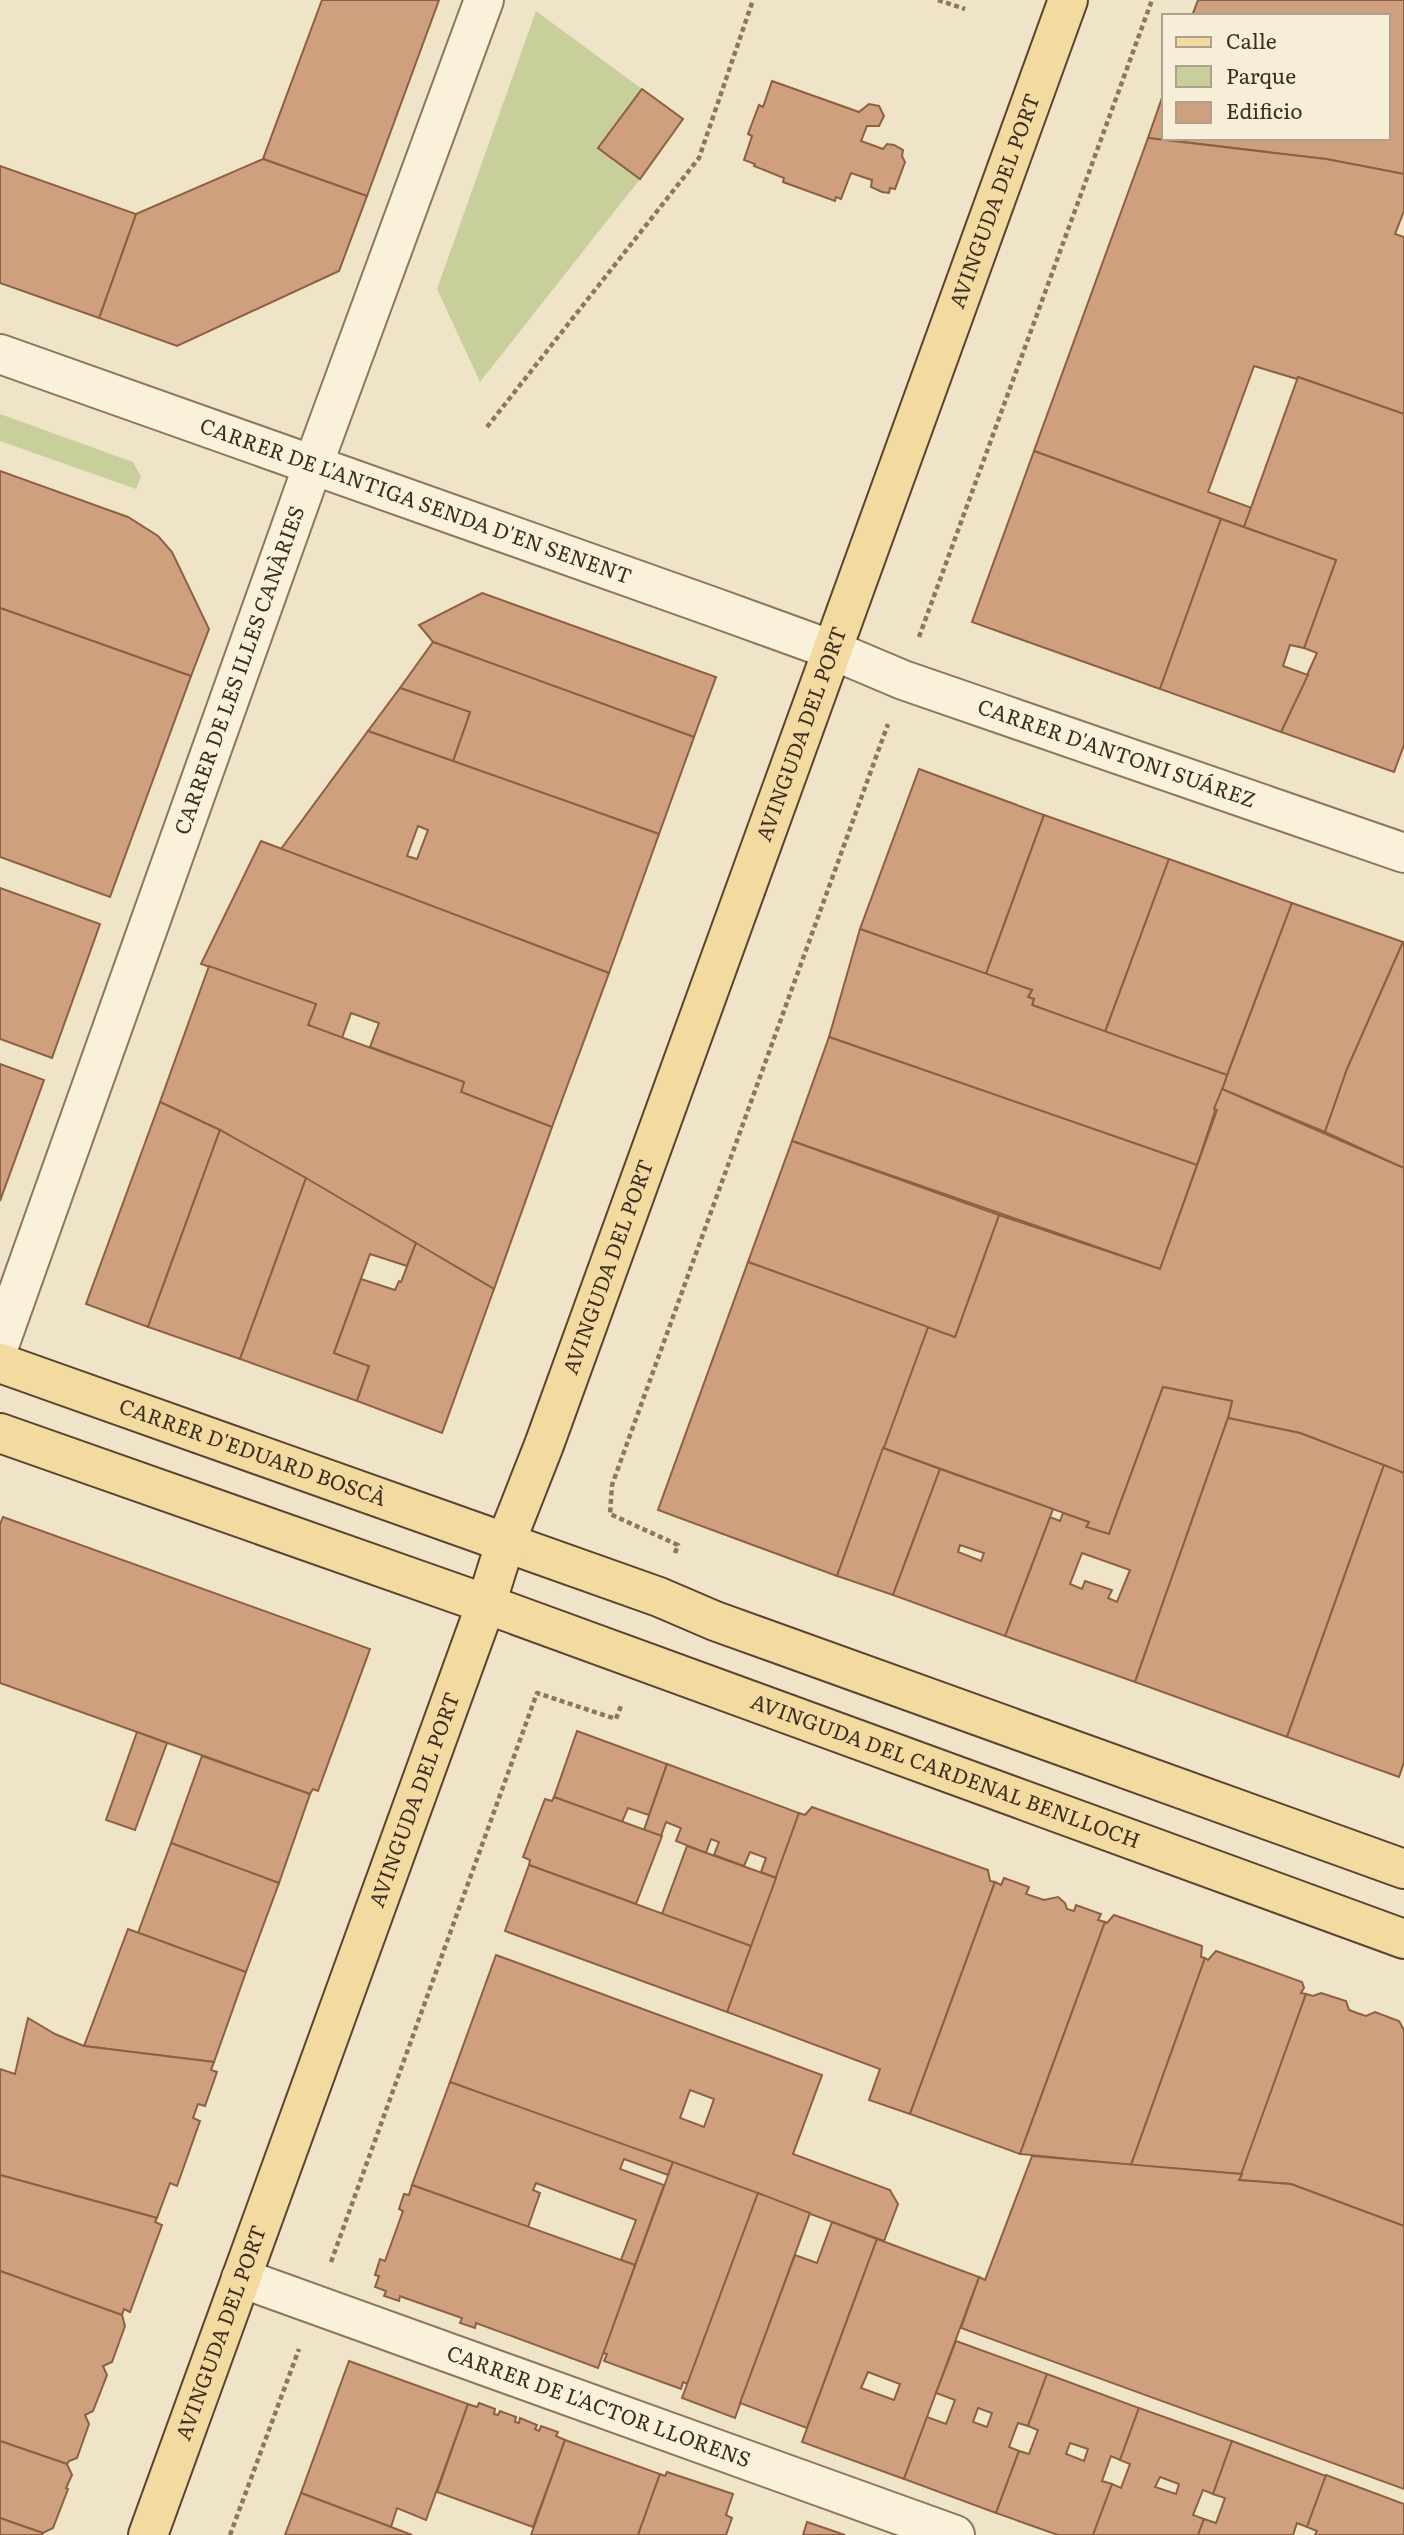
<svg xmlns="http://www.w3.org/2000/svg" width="1404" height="2535" viewBox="0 0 1404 2535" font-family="Literata,serif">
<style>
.green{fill:#c8cf9b}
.building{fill:#cfa07d;stroke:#8c6041;stroke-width:2;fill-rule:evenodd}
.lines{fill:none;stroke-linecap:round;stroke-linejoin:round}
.minor-casing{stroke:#8c765c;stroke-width:42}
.tertiary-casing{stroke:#8c765c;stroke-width:42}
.primary-casing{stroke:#5a4430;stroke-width:42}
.path{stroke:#8c765c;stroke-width:4.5;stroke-dasharray:5 3.5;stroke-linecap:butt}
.minor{stroke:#faf1db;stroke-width:38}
.tertiary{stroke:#faf1db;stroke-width:38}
.primary{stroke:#f3daa0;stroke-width:38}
.labels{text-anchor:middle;stroke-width:5;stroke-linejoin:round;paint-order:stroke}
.street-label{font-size:21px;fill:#3c2e20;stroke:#f7eed7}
</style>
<rect width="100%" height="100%" fill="#f0e4c8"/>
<!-- green -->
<g class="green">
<path d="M536,11L642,89L598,148L640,179L480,382L437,289Z"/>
<path d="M0,414L133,462L141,477L136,489L0,441Z"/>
</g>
<!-- building -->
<g class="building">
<path d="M322,0H439L367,196L263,159Z"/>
<path d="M1198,0H1404V174L1326,159L1148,138L1164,92V138H1388V16H1192Z"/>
<path d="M772,81L859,112L869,104L879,106L884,116L879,126H867L861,141L883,149L887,144L894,145L903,150L902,156L905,162L895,189L890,188L889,193L882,192L871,187L872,180L851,173L841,199L836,197L835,201L783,182L784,178L754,166L755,164L744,160L752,136L748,134L759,105L763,107Z"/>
<path d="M642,89L683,119L640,179L598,148Z"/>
<path d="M1148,138L1326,159L1404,174V211L1395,234L1404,237V414L1298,377L1297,379L1254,366L1208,492L1252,508L1244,527L1034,451Z"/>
<path d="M263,159L367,196L339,271L177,346L99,318L136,214Z"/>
<path d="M0,166L136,214L99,318L0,283Z"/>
<path d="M1298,377L1404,414V745L1394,772L1281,732L1317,653L1304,648L1336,560L1244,527Z"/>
<path d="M1034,451L1221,519L1160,689L972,622Z"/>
<path d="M0,471L128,517L158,536L172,552L209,629L191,676L0,608Z"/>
<path d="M1221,519L1336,560L1304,648L1290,645L1283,666L1308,675L1281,732L1160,689Z"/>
<path d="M482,593L716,677L694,737L433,642L419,625Z"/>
<path d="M0,608L191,676L110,897L0,857Z"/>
<path d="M433,642L694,737L659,834L453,761L470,712L400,688Z"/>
<path d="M400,688L470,712L453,761L368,731Z"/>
<path d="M368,731L659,834L609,973L281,849ZM418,826L428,830L417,859L407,856Z"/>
<path d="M919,769L1044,815L986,974L860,929Z"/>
<path d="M1044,815L1169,859L1105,1032L1032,1005L1034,999L1028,997L1032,990L986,974Z"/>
<path d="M261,841L609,973L552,1127L461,1092L464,1082L370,1047L379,1023L351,1013L342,1038L308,1025L316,1004L201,964Z"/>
<path d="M1169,859L1292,903L1227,1075L1105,1032Z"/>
<path d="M0,888L100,924L52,1058L0,1039Z"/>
<path d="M1292,903L1403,942L1347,1069L1325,1132L1222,1089Z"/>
<path d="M860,929L1032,990L1028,997L1034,999L1032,1005L1227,1075L1197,1165L829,1037Z"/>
<path d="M1403,942H1404V1168L1325,1132L1347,1069Z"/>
<path d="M209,966L316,1004L308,1025L464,1082L461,1092L552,1127L494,1289L220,1130L160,1102Z"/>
<path d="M829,1037L1197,1165L1160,1269L792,1141Z"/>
<path d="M0,1064L44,1080L0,1201Z"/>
<path d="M1222,1089L1404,1168V1473L1300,1433L1228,1418L1232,1401L1163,1387L1109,1534L1086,1527L1089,1522L883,1448L928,1327L955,1337L999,1215L1160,1269L1217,1110L1214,1109Z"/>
<path d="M160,1102L220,1130L148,1327L86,1304Z"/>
<path d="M220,1130L306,1178L240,1359L148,1327Z"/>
<path d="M792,1141L999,1215L955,1337L748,1262Z"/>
<path d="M306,1178L416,1243L407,1266L370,1254L334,1353L369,1366L357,1401L240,1359Z"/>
<path d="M416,1243L494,1289L442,1433L357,1401L369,1366L334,1353L361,1279L395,1290L399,1281L401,1282Z"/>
<path d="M748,1262L928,1327L837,1576L658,1510Z"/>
<path d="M1163,1387L1232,1401L1228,1418L1135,1682L1005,1636L1050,1517L1060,1521L1063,1513L1089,1522L1086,1527L1109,1534ZM1082,1553L1130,1570L1117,1602L1108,1598L1112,1590L1085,1581L1082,1589L1070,1584Z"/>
<path d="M1228,1418L1300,1433L1384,1465L1287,1737L1135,1682Z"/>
<path d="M883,1448L940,1469L893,1595L837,1576Z"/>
<path d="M1384,1465L1404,1473V1762L1399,1777L1287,1737Z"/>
<path d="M940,1469L1053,1509L1005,1636L893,1595ZM960,1545L984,1553L981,1561L958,1552Z"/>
<path d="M3,1517L370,1649L318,1791L313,1789L310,1794L0,1683V1524Z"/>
<path d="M577,1731L667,1764L649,1815L628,1808L622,1822L554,1797Z"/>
<path d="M137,1732L167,1743L135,1830L106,1820Z"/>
<path d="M202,1756L310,1794L279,1883L171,1843Z"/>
<path d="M667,1764L799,1813L776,1878L761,1872L766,1858L750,1852L744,1866L714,1855L719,1842L711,1839L706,1853L676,1841L681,1828L666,1822L661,1836L644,1830Z"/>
<path d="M554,1797L662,1836L636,1904L529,1865L530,1860L523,1857L545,1799L552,1801Z"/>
<path d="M812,1807L988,1870L990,1881L995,1882L910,2114L869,2100L880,2069L727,2012L799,1813L805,1815Z"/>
<path d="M171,1843L279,1883L246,1972L138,1933Z"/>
<path d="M687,1846L776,1878L751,1946L662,1914Z"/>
<path d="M529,1865L751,1946L727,2012L505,1931Z"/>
<path d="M1004,1878L1029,1887L1026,1894L1044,1900L1058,1897L1065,1903L1067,1909L1074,1911L1076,1905L1101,1914L1098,1920L1105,1922L1020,2154L910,2114L995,1882L1001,1885Z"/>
<path d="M1114,1915L1202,1946L1201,1957L1205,1958L1131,2165L1020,2154L1105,1922L1107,1923Z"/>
<path d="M128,1929L246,1972L214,2062L84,2046Z"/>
<path d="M1216,1951L1302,1982L1304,1988L1301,1993L1306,1994L1242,2174L1131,2165L1205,1958L1208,1960Z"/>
<path d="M496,1955L822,2075L793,2154L890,2190L898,2204L884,2241L450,2082ZM690,2090L714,2099L704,2127L680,2118Z"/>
<path d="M1321,1993L1346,2001L1349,2010L1357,2013L1366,2016L1375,2012L1399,2021L1404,2030V2226L1291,2184L1239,2180L1306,1994L1313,1996Z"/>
<path d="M28,2018L55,2034L84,2046L214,2062L211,2070L217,2072L205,2106L198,2104L193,2118L200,2121L177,2186L170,2183L157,2218L0,2175V2069L15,2074Z"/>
<path d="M450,2082L673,2162L668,2175L624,2159L620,2169L664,2185L635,2265L621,2260L636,2220L536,2183L533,2190L540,2193L528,2227L412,2185Z"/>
<path d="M1032,2156L1242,2174L1239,2180L1291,2184L1404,2226V2489L961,2328L979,2277L985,2280Z"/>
<path d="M673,2162L758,2193L688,2384L683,2382L681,2389L604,2361L607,2354L603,2353Z"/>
<path d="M0,2175L157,2218L155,2222L162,2225L130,2312L124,2309L122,2315L0,2271Z"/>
<path d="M412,2185L635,2265L598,2368L476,2323L475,2328L460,2323L462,2318L405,2298L400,2296L399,2301L384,2296L386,2291L375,2287L379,2276L375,2275L380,2259L385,2261L403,2211L399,2209L404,2194L409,2195Z"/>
<path d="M758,2193L810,2213L735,2418L682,2398Z"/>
<path d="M832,2222L877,2239L807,2428L740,2403L795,2255L817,2263Z"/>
<path d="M877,2239L979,2277L904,2479L802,2442ZM868,2372L900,2384L894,2400L861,2388Z"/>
<path d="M0,2271L122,2315L125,2326L112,2362L103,2366L107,2375L93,2411L85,2415L89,2424L77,2458L69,2461L67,2464L0,2441Z"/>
<path d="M956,2341L1047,2374L1028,2426L1018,2423L1009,2447L1019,2451L996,2513L904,2479L927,2417L946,2424L955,2400L936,2393ZM978,2408L992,2413L987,2427L973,2422Z"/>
<path d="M349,2361L468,2404L426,2520L397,2508L391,2527L301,2493Z"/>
<path d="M1047,2374L1139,2408L1120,2460L1111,2456L1102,2481L1112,2484L1093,2535H1058L996,2513L1019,2451L1029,2454L1038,2430L1028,2426ZM1070,2443L1088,2449L1084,2461L1066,2454Z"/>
<path d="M479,2403L495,2409L494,2414L498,2415L500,2411L516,2417L515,2422L519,2423L520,2418L537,2425L535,2429L539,2431L541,2426L558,2432L556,2436L565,2440L533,2527L437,2492L468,2404L477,2407Z"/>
<path d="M1139,2408L1232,2441L1213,2494L1203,2490L1193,2515L1204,2519L1198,2535H1093L1112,2484L1121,2488L1130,2464L1120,2460ZM1160,2477L1179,2484L1176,2494L1155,2487Z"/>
<path d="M565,2440L660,2474L638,2535H531Z"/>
<path d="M0,2441L67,2464L72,2475L66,2488L68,2489L53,2528L43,2533L0,2518Z"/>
<path d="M1232,2441L1326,2476L1307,2527L1297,2523L1293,2535H1198L1204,2519L1216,2523L1225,2498L1213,2494Z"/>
<path d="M667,2472L733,2494L726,2515L732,2518L726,2535H638L660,2474L665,2476Z"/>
<path d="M1326,2475L1404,2504V2535H1315L1317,2531L1307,2527Z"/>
<path d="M301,2493L391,2527L412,2535H285Z"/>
<path d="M0,2518L11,2522L43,2533L42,2535H0Z"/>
<path d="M807,2522L845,2535H803Z"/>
</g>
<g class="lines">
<!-- minor casing -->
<g class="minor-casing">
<g id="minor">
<path id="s1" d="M0,354L716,608L832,650L903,680L1404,853"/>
<path id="s2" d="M241,2278L955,2535"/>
</g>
</g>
<!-- tertiary casing -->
<g class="tertiary-casing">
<g id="tertiary">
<path id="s3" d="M0,1343L313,465L484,0"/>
</g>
</g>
<!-- primary casing -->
<g class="primary-casing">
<g id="primary">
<path id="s4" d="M0,1363L659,1597L715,1621L1404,1869"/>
<path id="s5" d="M0,1433L486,1604L1404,1939"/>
<path id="s6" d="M148,2535L486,1604L505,1544L544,1445L1068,0"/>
</g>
</g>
<!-- path -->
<g class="path">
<path d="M938,0L965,9"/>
<path d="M487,427L699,158L753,0"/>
<path d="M919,637L1152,0"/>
<path d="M675,1553L678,1545L610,1514L612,1485L888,724"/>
<path d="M331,2262L537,1693L616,1719L622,1703"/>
<path d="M230,2535L299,2349"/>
</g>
<!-- minor -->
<use href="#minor" class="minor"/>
<!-- tertiary -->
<use href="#tertiary" class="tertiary"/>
<!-- primary -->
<use href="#primary" class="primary"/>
</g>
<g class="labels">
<!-- street labels -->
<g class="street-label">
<text dy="7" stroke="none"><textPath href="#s6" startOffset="2483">AVINGUDA DEL PORT</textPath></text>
<text dy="7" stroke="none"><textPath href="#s1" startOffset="441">CARRER DE L'ANTIGA SENDA D'EN SENENT</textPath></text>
<text dy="7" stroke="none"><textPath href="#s3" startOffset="714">CARRER DE LES ILLES CANÀRIES</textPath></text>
<text dy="7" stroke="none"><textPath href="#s6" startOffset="1916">AVINGUDA DEL PORT</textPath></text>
<text dy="7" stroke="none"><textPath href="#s1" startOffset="1186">CARRER D'ANTONI SUÁREZ</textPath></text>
<text dy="7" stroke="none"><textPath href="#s6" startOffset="1349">AVINGUDA DEL PORT</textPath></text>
<text dy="7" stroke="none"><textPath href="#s4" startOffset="268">CARRER D'EDUARD BOSCÀ</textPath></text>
<text dy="7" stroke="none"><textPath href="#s5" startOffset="1004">AVINGUDA DEL CARDENAL BENLLOCH</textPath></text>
<text dy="7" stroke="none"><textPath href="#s6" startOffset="782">AVINGUDA DEL PORT</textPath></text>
<text dy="7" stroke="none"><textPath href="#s6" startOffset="215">AVINGUDA DEL PORT</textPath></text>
<text dy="7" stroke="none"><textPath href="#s2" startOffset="380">CARRER DE L'ACTOR LLORENS</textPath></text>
</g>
</g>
<!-- legend -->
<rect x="1162" y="14" width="228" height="126" fill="#f7eed7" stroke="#aca18e" stroke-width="2"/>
<rect x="1176" y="37" width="35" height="10" fill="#f3daa0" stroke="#aca18e" stroke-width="2"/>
<text x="1226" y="49" font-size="21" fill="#3c2e20">Calle</text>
<rect x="1176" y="66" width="35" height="21" fill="#c8cf9b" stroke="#aca18e" stroke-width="2"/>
<text x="1226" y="84" font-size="21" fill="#3c2e20">Parque</text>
<rect x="1176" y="102" width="35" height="21" fill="#cfa07d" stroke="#aca18e" stroke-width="2"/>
<text x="1226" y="119" font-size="21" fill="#3c2e20">Edificio</text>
</svg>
